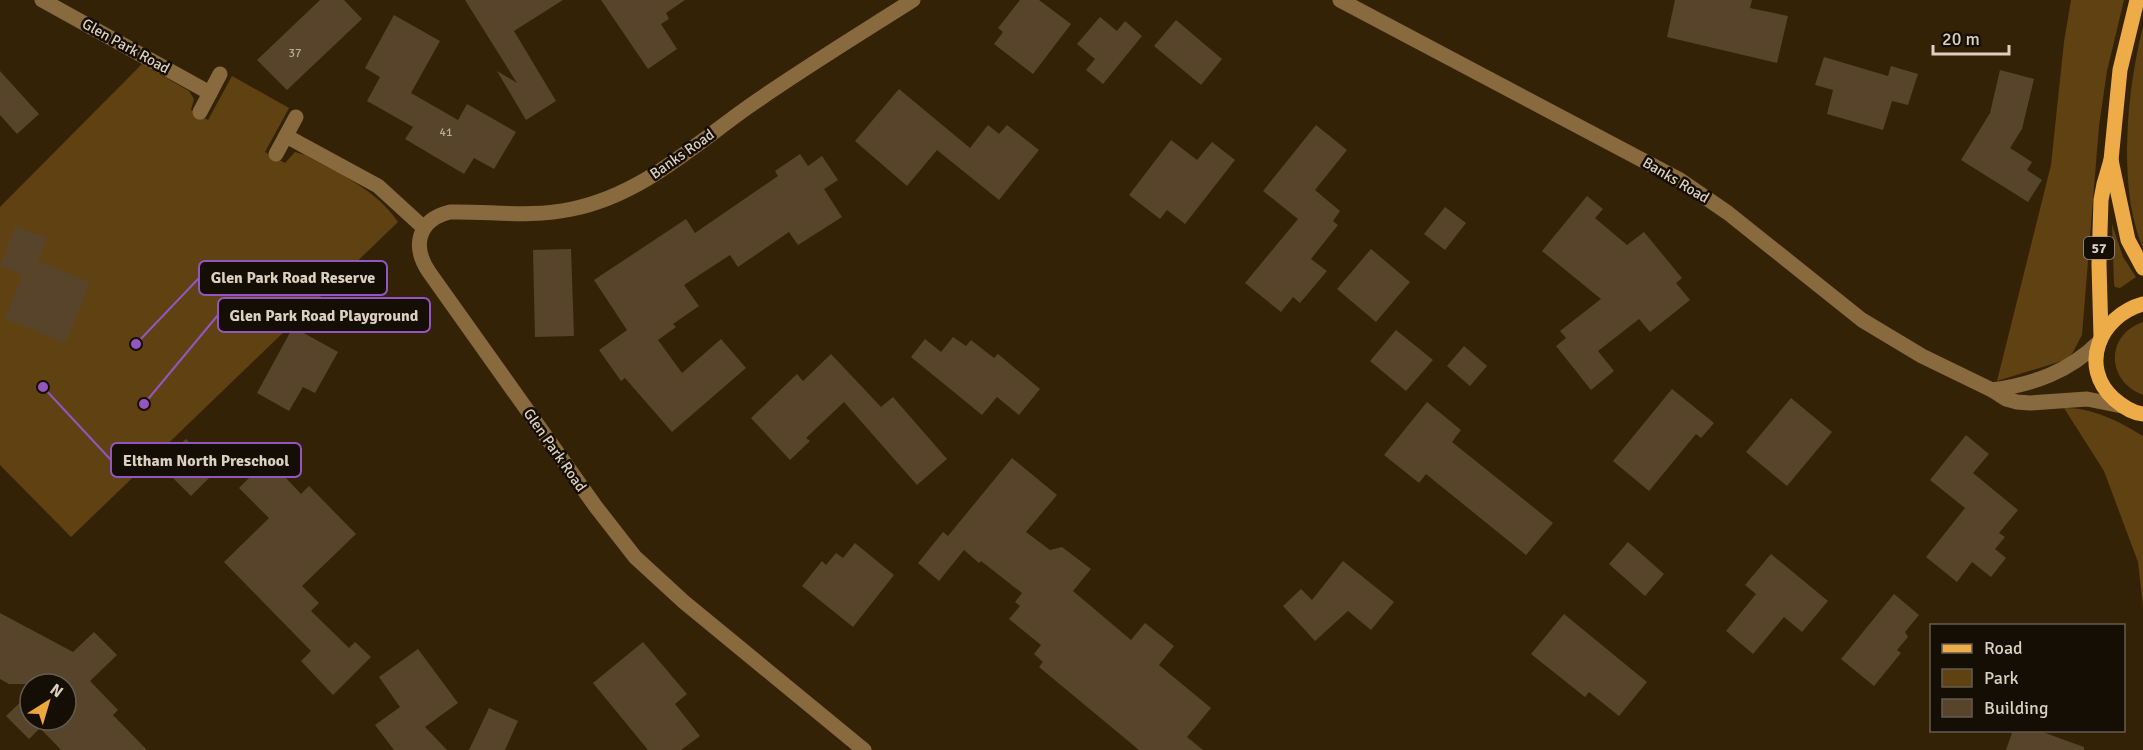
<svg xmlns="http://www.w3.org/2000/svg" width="2143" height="750" viewBox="0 0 2143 750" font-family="Signika,sans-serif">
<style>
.green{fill:#604212}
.building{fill:#57442a}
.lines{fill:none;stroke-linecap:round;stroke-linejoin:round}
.minor{stroke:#89693e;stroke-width:15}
.major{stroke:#eeac48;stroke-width:15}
.labels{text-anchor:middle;stroke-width:5;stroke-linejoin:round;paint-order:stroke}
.number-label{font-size:12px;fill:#bbad9b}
.shield{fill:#150e04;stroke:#a09688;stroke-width:1.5}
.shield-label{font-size:14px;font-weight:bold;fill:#dcd0c1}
.street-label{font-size:15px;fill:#dcd0c1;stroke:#150e04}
.leader{fill:none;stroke:#9355c0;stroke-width:2}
.callout-dot{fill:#9355c0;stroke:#150e04;stroke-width:2}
.callout{fill:#150e04;stroke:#9355c0;stroke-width:2}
.callout-label{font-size:16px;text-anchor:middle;font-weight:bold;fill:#dcd0c1}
</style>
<rect width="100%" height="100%" fill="#342207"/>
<!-- green -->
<g class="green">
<path d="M2071,0H2124L2107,71L2099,126L2082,335L2072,354L2065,360L1997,381L2051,165L2064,42Z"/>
<path d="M2143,27V248C2117,188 2127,89 2143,27Z"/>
<path d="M142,64L189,91L194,99L191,110L208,120L232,76L289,108L265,152L285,163L295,152L305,155C339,174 376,189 398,222L71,537L0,465V207Z"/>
<path d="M2112,224L2123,257L2136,277L2120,288L2115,287L2114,284Z"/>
<path d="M2143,322V395C2106,381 2105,335 2143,322Z"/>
<path d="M2064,408C2094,408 2118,421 2143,436V607L2138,562L2104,471Z"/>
</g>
<!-- building -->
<g class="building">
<path d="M320,0H344L362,19L287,90L257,60Z"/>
<path d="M465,0H563L514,31L556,101L526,120L497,71L517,83Z"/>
<path d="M601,0H685L666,13L669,19L661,24L677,49L648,69Z"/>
<path d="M1020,0H1039L1071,24L1033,74L994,44L1003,32L998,28Z"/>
<path d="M1675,0H1752L1750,8L1788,16L1777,63L1667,37Z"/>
<path d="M394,15L440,41L411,93L458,120L467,104L516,132L494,169L474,158L464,174L405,139L413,127L367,101L380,77L365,68Z"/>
<path d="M1100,17L1117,31L1125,21L1142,36L1103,84L1086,70L1095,59L1077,44Z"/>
<path d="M1176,20L1222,59L1201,85L1154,46Z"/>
<path d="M1824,57L1888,76L1891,66L1918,74L1908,105L1892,101L1883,130L1827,114L1833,90L1815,85Z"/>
<path d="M2000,70L2034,79L2022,129L2010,148L2032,162L2027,170L2042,180L2028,202L1961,160L1990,113Z"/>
<path d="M0,71L39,114L17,134L0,115Z"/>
<path d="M899,89L970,148L988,125L999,134L1007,125L1039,150L999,200L937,150L907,186L855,141Z"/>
<path d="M1316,125L1347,150L1315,190L1340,211L1333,221L1338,225L1311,259L1327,271L1300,303L1293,297L1281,312L1245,283L1298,219L1263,191Z"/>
<path d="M1171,140L1197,160L1212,142L1235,160L1185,224L1167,210L1160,219L1129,195Z"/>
<path d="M800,154L808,166L822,156L838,180L824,189L842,217L798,245L789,232L738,267L730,255L684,285L699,306L673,324L676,327L658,340L682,373L721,339L746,368L672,432L625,378L621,381L599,350L627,330L594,280L686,219L695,233L778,176L775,171Z"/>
<path d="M1587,196L1603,209L1595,218L1627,245L1644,232L1682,278L1676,283L1690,300L1650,332L1639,319L1598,351L1614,371L1591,390L1556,346L1566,338L1560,331L1601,299L1542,251Z"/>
<path d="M1445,207L1466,223L1445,250L1424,234Z"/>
<path d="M15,226L47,238L38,261L90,282L66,343L5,319L22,275L0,266Z"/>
<path d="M571,249L574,336L535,337L533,250Z"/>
<path d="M1371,249L1410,282L1376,322L1337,289Z"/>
<path d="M293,327L338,352L315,393L303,387L289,411L257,393Z"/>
<path d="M1396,330L1433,360L1406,391L1370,361Z"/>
<path d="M953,337L966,346L971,340L994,358L998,354L1040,389L1019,415L997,397L982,415L911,357L925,339L941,352Z"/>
<path d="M1464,346L1487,366L1470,386L1447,366Z"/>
<path d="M831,354L881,407L893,397L947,459L917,485L844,402L806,438L810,441L790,460L751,418L797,374L803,381Z"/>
<path d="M1672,389L1714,423L1701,438L1696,434L1649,491L1613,461Z"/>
<path d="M1791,398L1832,432L1787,486L1746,452Z"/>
<path d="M1427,402L1461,430L1452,442L1553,523L1526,555L1426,474L1419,483L1384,455Z"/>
<path d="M1966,435L1989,454L1973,473L2018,510L1999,533L2005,537L1995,549L2006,558L1991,577L1972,562L1957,582L1926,557L1965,508L1930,480Z"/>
<path d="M186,439L217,470L191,496L159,464Z"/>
<path d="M1012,458L1057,495L1026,532L1050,550L1062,547L1091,569L1073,591L1131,640L1145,623L1174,646L1159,665L1211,708L1187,737L1203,750H1139L1039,667L1043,662L1034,654L1041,645L1009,619L1020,606L1015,602L1022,593L981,561L979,563L964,550L939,581L918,563L943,532L948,536Z"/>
<path d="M268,459L301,494L309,486L356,534L302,586L319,603L311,611L349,648L355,642L371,657L333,695L301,661L311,651L224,562L269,518L239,488Z"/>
<path d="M1628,542L1664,574L1645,596L1609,564Z"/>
<path d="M855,543L894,575L853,627L802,586L822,561L826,565L836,553L843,558Z"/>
<path d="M1771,554L1828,601L1802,632L1784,617L1753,654L1726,631L1756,594L1745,585Z"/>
<path d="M1343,561L1394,602L1371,630L1348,611L1315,641L1283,606L1301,589L1312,600Z"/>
<path d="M1894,594L1919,615L1905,632L1908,637L1897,650L1901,653L1874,686L1841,659Z"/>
<path d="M0,613L73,652L94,632L117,655L90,681L118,710L113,715L147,750H61L40,728L29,739L6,716L30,693V720H66V684H9L0,679Z"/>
<path d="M1564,614L1647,682L1619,716L1589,692L1585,697L1531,654Z"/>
<path d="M643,642L687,694L675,704L700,736L681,750H648L593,683Z"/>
<path d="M418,649L458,703L425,727L447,750H394L375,725L400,707L379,677Z"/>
<path d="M489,708L518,721L505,750H469Z"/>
<path d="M2013,730H2037L2084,747V750H2006Z"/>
</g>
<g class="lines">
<!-- minor -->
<g class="minor">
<path d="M42,0L210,93"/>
<path d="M1340,0L1680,180L1728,213L1862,320L1922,356L1992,390L2006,399L2017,402L2030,403L2087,399L2122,406"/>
<path d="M200,112L220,74"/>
<path d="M286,136L378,186L424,228"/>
<path d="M276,154L296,117"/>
<path d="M1992,390C2034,384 2069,372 2100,341"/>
<path d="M864,750L684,602L635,557L596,507L429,272C412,247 417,220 450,212C491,211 531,218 572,209C641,195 693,146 748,107C802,69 858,35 913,0"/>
</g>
<!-- major -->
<g class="major">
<path d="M2111,160L2128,240L2143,268"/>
<path d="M2143,304C2100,316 2078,366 2114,399C2122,406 2132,413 2143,414"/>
<path d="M2101,337L2099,264L2101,200L2104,184L2111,160L2120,70L2137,0"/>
</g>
</g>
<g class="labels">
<!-- number labels -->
<g class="number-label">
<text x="295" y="57">37</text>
<text x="446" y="136">41</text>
</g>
<!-- shield labels -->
<rect class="shield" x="2084" y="237" width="30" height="22" rx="4.5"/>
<g class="shield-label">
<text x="2099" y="253">57</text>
</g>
<!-- street labels -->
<g class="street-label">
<text transform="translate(126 46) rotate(29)" y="5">Glen Park Road</text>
<text transform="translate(682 154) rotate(-35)" y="5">Banks Road</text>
<text transform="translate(1676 180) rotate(31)" y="5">Banks Road</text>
<text transform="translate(555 450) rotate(55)" y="5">Glen Park Road</text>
</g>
</g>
<!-- callouts -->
<path class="leader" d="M136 344L199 278M144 404L218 315M43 387L111 460"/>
<g class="callout-dot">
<circle cx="136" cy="344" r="6"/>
<circle cx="144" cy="404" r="6"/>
<circle cx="43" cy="387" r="6"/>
</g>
<g class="callout">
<rect x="199" y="261" width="188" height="34" rx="6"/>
<rect x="218" y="298" width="212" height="34" rx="6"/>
<rect x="111" y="443" width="190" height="34" rx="6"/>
</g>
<g class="callout-label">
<text x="293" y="283">Glen Park Road Reserve</text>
<text x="324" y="321">Glen Park Road Playground</text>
<text x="206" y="466">Eltham North Preschool</text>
</g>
<!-- legend -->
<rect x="1930" y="624" width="195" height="108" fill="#150e04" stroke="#655c50" stroke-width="1.5"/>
<rect x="1942" y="644" width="30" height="9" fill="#eeac48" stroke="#655c50" stroke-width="1.5"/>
<text x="1984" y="654" font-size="18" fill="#dcd0c1">Road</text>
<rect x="1942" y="669" width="30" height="18" fill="#604212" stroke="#655c50" stroke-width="1.5"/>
<text x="1984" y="684" font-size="18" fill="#dcd0c1">Park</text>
<rect x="1942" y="699" width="30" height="18" fill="#57442a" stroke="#655c50" stroke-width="1.5"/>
<text x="1984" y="714" font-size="18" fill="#dcd0c1">Building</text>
<!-- north arrow -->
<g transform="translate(48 702) rotate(37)"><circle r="28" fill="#150e04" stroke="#655c50" stroke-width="1.5"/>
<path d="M0-4.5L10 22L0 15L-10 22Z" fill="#eda83c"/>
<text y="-9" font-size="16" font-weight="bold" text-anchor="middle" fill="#dcd0c1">N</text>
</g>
<!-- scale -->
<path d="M1933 45v9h76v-9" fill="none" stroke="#dcd0c1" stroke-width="3"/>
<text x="1942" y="45" font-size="18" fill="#dcd0c1" stroke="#150e04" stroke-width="4.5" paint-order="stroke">20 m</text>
</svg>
